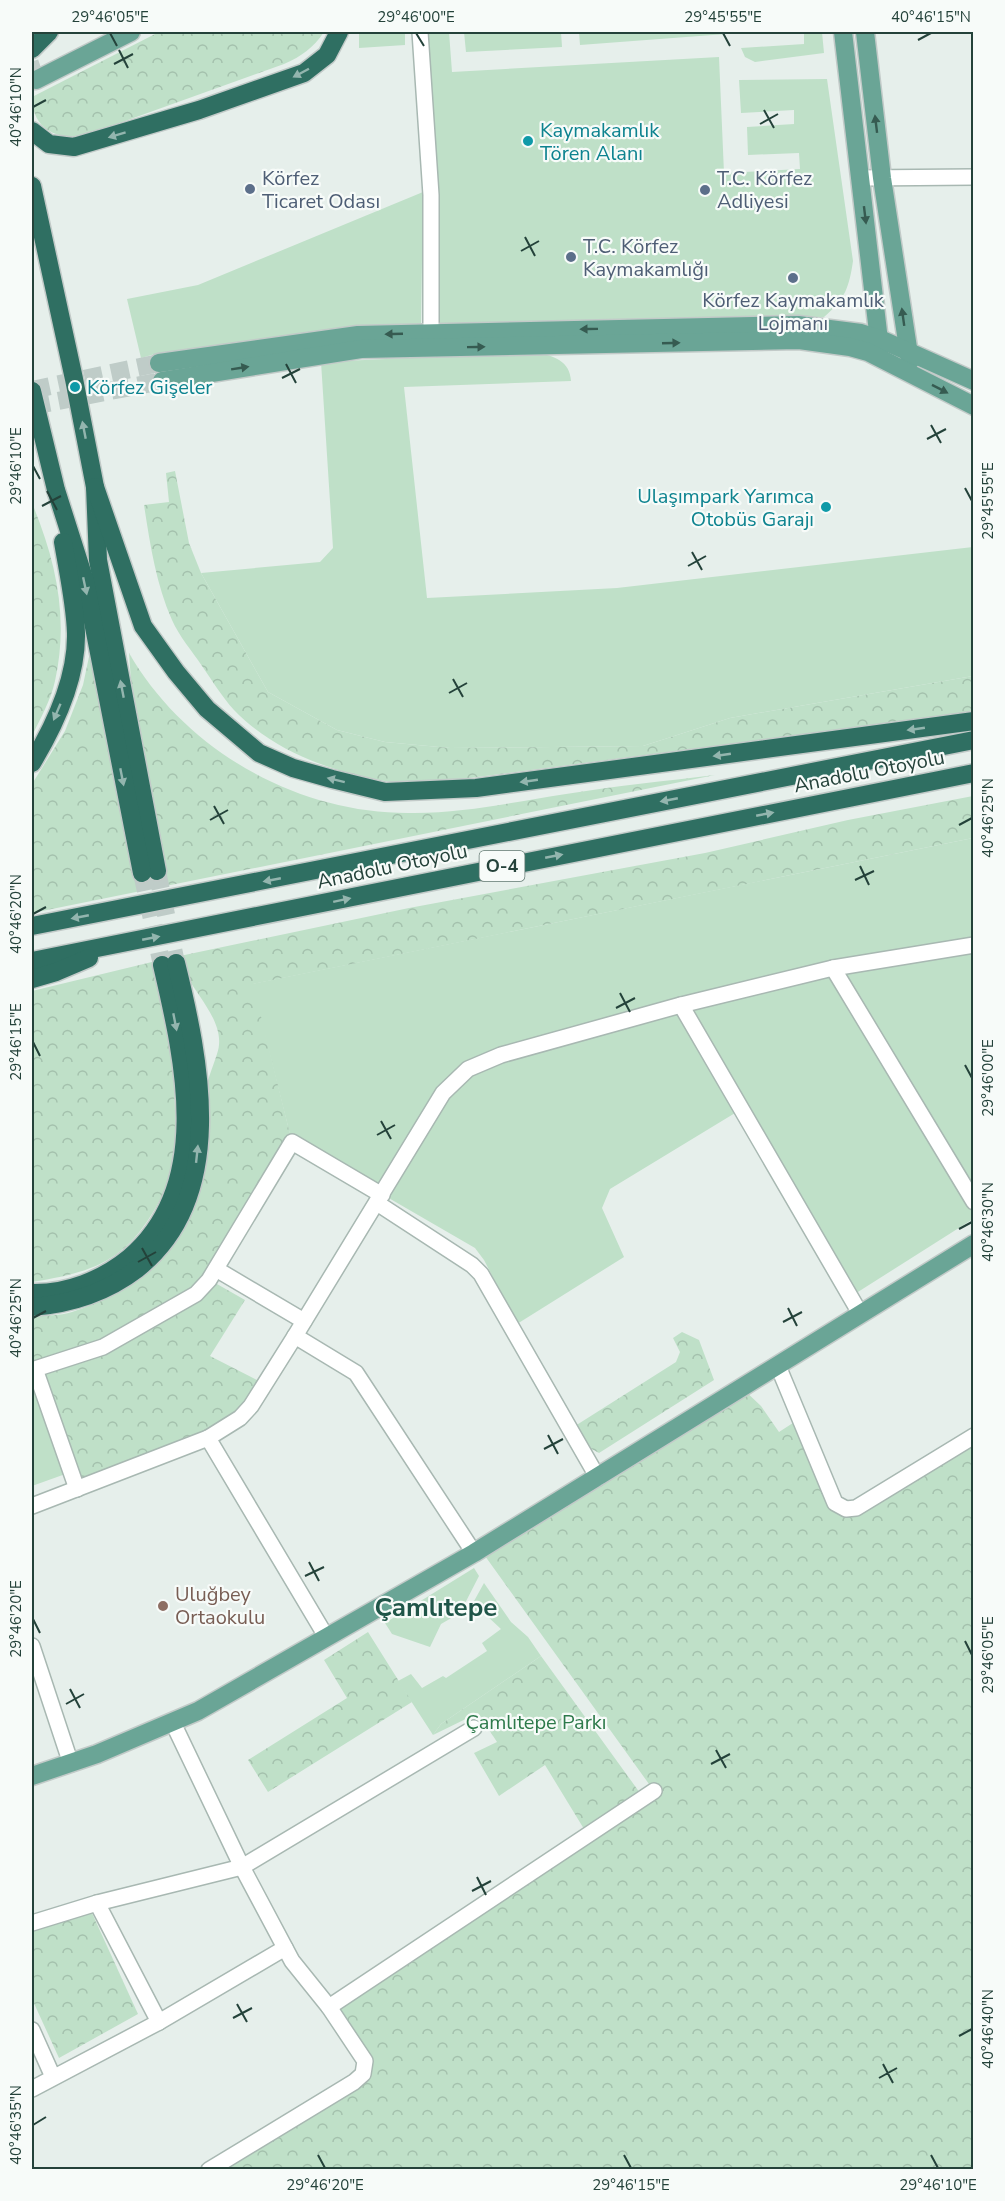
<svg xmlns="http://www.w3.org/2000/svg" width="1005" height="2201" viewBox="0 0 1005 2201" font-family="'Nunito Sans',sans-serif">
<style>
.green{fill:#bfe0c8}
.forest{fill:url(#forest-crowns)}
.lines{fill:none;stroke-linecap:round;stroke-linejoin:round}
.major-tunnel{stroke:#bfccc8;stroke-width:18;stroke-dasharray:18 9;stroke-linecap:butt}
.highway-tunnel{stroke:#bfccc8;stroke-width:18;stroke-dasharray:18 9;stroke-linecap:butt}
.minor-casing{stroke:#a8b8b2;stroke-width:18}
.major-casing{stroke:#c2cac8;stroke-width:21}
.highway-casing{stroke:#c2cac8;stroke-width:21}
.minor{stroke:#fff;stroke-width:15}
.major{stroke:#6aa596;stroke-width:18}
.highway{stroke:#2f6f62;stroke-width:18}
.oneway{fill:#93b5ae}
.oneway2{fill:#365b51}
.ticks{fill:none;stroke:#24423a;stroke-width:2}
.culture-dot{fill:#0f9aa8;stroke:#f7fbf9;stroke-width:2}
.service-dot{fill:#5c6f8a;stroke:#f7fbf9;stroke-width:2}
.education-dot{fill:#8d6e63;stroke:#f7fbf9;stroke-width:2}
.labels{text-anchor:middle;stroke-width:4.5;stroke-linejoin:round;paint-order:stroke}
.shield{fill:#f7fbf9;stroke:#637a73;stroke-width:1.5}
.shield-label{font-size:18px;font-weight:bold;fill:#24423a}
.culture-label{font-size:20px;fill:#0d838f;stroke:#f7fbf9;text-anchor:start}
.service-label{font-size:20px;fill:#4e5e75;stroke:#f7fbf9;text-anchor:start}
.street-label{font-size:20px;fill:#24423a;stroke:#f7fbf9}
.education-label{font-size:20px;fill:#785e54;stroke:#f7fbf9;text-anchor:start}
.park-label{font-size:20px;fill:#2d7a4b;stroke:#f7fbf9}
.district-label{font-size:26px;font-weight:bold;fill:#1f5548;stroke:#f7fbf9}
.neatline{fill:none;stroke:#24423a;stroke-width:2}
.ticks-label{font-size:15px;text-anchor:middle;fill:#24423a}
</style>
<defs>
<pattern id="forest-crowns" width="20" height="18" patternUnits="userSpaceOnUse" patternTransform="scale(1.5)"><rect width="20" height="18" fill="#bfe0c8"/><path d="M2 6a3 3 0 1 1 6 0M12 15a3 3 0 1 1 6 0" fill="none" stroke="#a4c1ad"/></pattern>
</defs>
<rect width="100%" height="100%" fill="#e6efeb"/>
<!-- green -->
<g class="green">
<path d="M359,32H405V45L359,48Z"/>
<path d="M423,32H449L452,72L719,57L724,173L800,169L799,153L748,155L747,127L794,124V110L741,113L739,80L827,79L853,261C849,288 845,299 824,317L440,327L437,212Z"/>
<path d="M464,32H561L562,47L466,52Z"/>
<path d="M579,32H725L726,34L580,45Z"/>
<path d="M804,32H822L824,53L755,62L745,57L741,48L804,44Z"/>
<path d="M423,192L421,327L155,354L141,358L127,299L198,285Z"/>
<path d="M536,352C554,356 570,361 571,381L404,387L427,598L617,588L973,547V676L730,718L643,746L450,748L385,742L337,730L268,692L201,573L320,562L333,548L321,362Z"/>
<path d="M973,838L974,1055L971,1057L974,1061L973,1219L850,1297L740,1110L610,1189L602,1208L624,1257L517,1324L484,1260L475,1248L292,1142L252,984Z"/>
<path d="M32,1372L71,1472L32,1486Z"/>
<path d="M474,1568L479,1576L460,1613L441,1624L430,1647L392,1634L385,1623Z"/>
<path d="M484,1583L511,1622L528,1637L541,1656L441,1724L433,1735L398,1681L411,1674L422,1688L443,1676L446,1678L487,1651L482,1643L501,1629L486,1615L468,1612Z"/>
</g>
<!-- forest -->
<g class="forest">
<path d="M159,32H324C313,48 302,56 284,64L89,134C60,142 32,131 32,97Z"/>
<path d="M175,471L189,543L201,573L268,692L337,730L385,742L450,748L643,746L730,718L973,676V712L416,785C352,779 280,758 234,710C222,697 212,680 202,666C192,651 179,636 172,620C156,584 150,544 144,505L169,502L166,473Z"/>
<path d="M32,503C56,561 69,618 55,681C51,700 40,719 32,736Z"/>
<path d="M90,652L165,871L131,681L129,653C185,750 296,813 408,813C462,814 513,802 566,794C615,786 665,781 715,775L32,913V784L65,731L83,685Z"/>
<path d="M973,796V838L253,984L292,1142L210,1280L245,1300L210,1356L265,1384L240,1418L77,1489L32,1368V1317C45,1315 60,1316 72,1312C129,1294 184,1249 199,1189C206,1159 205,1129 205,1098C206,1081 212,1070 217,1054C227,1026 200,1000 187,976C183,1006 176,1037 175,1067C173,1096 177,1125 175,1154C174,1174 165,1192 155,1209C123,1263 92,1272 32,1282V991L156,961L409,908L705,853L848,820Z"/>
<path d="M682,1332L699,1340L714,1380L599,1453L586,1446L575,1426L676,1362L680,1352L673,1338Z"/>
<path d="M742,1388L761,1406L779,1432L796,1421L846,1509L973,1436V2169L209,2170L363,2074L329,2007L654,1791L480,1549Z"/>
<path d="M368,1632L412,1702L268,1792L248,1760L347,1698L324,1660Z"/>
<path d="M541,1656L640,1793L584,1829L545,1765L499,1796L474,1753L497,1742L478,1713L433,1735L441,1724Z"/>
<path d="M91,1911L138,2014L59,2058L32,1999V1929Z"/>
</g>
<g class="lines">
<!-- major-tunnel -->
<g class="major-tunnel">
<path d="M32,71L41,68"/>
<path d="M32,390L159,363"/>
<path d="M32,406L162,381"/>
</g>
<!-- highway-tunnel -->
<g class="highway-tunnel">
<path d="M157,871L176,963"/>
<path d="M142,873L162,965"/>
</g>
<!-- minor casing -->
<g class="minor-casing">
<g id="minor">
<path d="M420,32L431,195V344"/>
<path d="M860,178L974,177"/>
<path d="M833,968L974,1202"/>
<path d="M681,1005L861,1315"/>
<path d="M377,1203L472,1265L481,1274L598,1478"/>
<path d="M216,1269L304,1321"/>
<path d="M295,1336L356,1373L474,1553"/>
<path d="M778,1366L835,1503L846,1509L856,1508L974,1436"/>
<path d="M208,1438L327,1638"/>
<path d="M77,1489L35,1369L103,1347L196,1294L209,1280L292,1142L382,1195"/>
<path d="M32,1506L208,1438L240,1418L251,1406L295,1336L443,1093L468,1069L501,1055L681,1005L833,968L974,945"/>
<path d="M32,1646L71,1764"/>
<path d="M173,1723L242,1867L292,1961L329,2007L365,2061L363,2074L354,2082L209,2170"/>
<path d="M97,1903L159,2022"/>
<path d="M32,1923L97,1903L242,1867L474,1728"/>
<path d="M329,2007L654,1791"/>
<path d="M32,2030L53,2077"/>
<path d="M32,2089L159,2022L285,1948"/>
</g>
</g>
<!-- major casing -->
<g class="major-casing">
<g id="major">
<path d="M843,32L880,349"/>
<path d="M865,32L882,178L910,361"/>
<path d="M36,80L131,32"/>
<path d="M159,363L358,335L798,325L861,333L880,339L974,381"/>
<path d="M162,381L361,349L799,340L850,347L868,352L974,406"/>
<path d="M32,1776L97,1754L198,1711L474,1553L974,1244"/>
</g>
</g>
<!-- highway casing -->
<g class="highway-casing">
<g id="highway">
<path d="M32,49L49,32"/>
<path d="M32,131L49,144L74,147L199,110L304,73L327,55L339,32"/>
<path d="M32,186L74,379L95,487L98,560L157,871"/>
<path d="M32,391L56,490L85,581L142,873"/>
<path d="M95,487L143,626L176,672L207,709L259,753L293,768L332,779L385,792L476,788L974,721"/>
<path d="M32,763C55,725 77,679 76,633C75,603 68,572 63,542"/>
<path d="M32,926L974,740"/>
<path d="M32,961L974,773"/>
<path d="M32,979L56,972L89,958"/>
<path d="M32,1293C66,1294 102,1280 129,1258C214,1186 184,1060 162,965"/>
<path d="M32,1307C69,1304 107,1292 137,1269C229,1197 200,1060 176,963"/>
</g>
</g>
<!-- minor -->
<use href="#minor" class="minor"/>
<!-- major -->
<use href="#major" class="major"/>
<!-- highway -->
<use href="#highway" class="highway"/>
</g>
<!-- one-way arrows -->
<defs><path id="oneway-solid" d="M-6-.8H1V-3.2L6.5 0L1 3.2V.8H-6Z" transform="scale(1.5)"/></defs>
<g class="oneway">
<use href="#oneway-solid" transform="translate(301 73) rotate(152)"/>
<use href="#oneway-solid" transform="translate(117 135) rotate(163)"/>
<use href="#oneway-solid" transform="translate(84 430) rotate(-101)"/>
<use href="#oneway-solid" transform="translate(85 586) rotate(78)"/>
<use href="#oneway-solid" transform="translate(122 689) rotate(-101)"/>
<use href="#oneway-solid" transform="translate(57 712) rotate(113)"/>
<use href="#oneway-solid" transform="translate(916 729) rotate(172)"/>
<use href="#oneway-solid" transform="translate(722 755) rotate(172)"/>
<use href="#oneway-solid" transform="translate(122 777) rotate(79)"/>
<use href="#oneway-solid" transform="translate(336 780) rotate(-166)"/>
<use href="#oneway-solid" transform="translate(529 781) rotate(172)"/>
<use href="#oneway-solid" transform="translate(669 800) rotate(169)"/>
<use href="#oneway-solid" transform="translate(765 814) rotate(-11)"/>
<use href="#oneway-solid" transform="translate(554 856) rotate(-11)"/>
<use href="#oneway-solid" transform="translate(272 880) rotate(169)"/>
<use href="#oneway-solid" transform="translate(342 900) rotate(-12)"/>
<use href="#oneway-solid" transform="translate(80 917) rotate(169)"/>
<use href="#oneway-solid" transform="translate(151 938) rotate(-11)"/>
<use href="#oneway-solid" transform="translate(175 1022) rotate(79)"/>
<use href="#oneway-solid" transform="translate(197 1154) rotate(-84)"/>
</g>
<g class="oneway2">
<use href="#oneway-solid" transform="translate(876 124) rotate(-97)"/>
<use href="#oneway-solid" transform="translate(865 215) rotate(83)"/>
<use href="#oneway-solid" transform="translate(903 317) rotate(-98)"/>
<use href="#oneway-solid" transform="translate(589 329) rotate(179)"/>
<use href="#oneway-solid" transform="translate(394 334) rotate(178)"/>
<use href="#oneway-solid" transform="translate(671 343) rotate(-2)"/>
<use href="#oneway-solid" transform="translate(476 347) rotate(-1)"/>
<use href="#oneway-solid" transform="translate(240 368) rotate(-9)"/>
<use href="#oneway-solid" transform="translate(940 389) rotate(27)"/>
</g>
<!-- ticks -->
<path class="ticks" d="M110,33L117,46M416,33L424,46M723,33L730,46M918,40L931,33M119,50L128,68M114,64L133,54M33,107L46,100M764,110L774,128M760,124L778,114M525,237L535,256M521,251L539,241M286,364L296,383M282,378L300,369M931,425L941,443M927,439L946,429M33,466L40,479M965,488L972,501M47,491L57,510M42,506L61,496M692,552L702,570M688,566L706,556M453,679L463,697M449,693L467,683M214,806L224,824M210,820L228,810M959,825L972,818M860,866L869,885M855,880L874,871M33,914L46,907M620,993L630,1012M616,1008L635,998M33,1042L40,1056M965,1065L972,1078M381,1121L391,1139M377,1135L395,1125M959,1229L972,1222M142,1248L152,1266M138,1262L156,1252M788,1308L797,1326M33,1318L46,1311M783,1322L802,1312M548,1435L558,1454M544,1449L563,1439M309,1562L319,1581M305,1576L324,1567M33,1619L40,1633M965,1641L972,1655M70,1689L80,1708M66,1704L84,1694M716,1750L726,1768M711,1764L730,1754M477,1877L486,1895M472,1891L491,1881M237,2004L247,2022M233,2018L252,2008M959,2036L972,2029M883,2064L893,2083M879,2078L897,2068M33,2125L46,2117M318,2155L325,2168M624,2155L631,2168M931,2155L938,2168"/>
<!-- markers -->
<g class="culture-dot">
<circle cx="528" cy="141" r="6"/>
<circle cx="75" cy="387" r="6"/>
<circle cx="826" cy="507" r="6"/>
</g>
<g class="service-dot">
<circle cx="250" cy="189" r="6"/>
<circle cx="705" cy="190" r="6"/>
<circle cx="571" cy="257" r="6"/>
<circle cx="793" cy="278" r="6"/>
</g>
<circle class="education-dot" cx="163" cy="1606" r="6"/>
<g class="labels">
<!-- shield labels -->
<rect class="shield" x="479.5" y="851" width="45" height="30" rx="4.5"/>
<g class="shield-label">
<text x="502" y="872">O-4</text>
</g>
<!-- culture labels -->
<g class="culture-label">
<text x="540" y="137">Kaymakamlık<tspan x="540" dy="23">Tören Alanı</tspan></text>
<text x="87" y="394">Körfez Gişeler</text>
<text x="814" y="503" text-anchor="end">Ulaşımpark Yarımca<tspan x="814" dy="23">Otobüs Garajı</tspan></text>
</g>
<!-- service labels -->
<g class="service-label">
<text x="262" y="185">Körfez<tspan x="262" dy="23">Ticaret Odası</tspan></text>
<text x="717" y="185">T.C. Körfez<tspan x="717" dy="23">Adliyesi</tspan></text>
<text x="583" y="253">T.C. Körfez<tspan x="583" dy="23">Kaymakamlığı</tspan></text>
<text x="793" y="307" text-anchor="middle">Körfez Kaymakamlık<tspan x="793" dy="23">Lojmanı</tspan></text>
</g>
<!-- street labels -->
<g class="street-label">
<text transform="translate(869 771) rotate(-11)" y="7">Anadolu Otoyolu</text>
<text transform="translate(392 866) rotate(-12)" y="7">Anadolu Otoyolu</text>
</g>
<!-- education labels -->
<g class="education-label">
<text x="175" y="1601">Uluğbey<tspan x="175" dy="23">Ortaokulu</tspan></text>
</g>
<!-- park labels -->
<g class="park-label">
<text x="536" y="1729">Çamlıtepe Parkı</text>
</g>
<!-- district labels -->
<g class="district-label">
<text x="436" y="1616">Çamlıtepe</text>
</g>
</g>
<!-- border -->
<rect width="1005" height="2201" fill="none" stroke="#f7fbf9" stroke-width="66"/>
<rect x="33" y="33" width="939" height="2135" class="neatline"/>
<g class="ticks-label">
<text x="110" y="22">29°46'05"E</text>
<text x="416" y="22">29°46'00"E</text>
<text x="723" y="22">29°45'55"E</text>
<text x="931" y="22">40°46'15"N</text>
<text transform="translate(16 107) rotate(-90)" y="5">40°46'10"N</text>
<text transform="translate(16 466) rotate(-90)" y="5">29°46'10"E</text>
<text transform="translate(988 501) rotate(-90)" y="5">29°45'55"E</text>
<text transform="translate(988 818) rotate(-90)" y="5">40°46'25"N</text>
<text transform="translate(16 914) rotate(-90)" y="5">40°46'20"N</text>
<text transform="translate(16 1042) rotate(-90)" y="5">29°46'15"E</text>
<text transform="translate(988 1078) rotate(-90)" y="5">29°46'00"E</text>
<text transform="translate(988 1222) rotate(-90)" y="5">40°46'30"N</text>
<text transform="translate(16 1318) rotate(-90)" y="5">40°46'25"N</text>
<text transform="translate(16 1619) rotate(-90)" y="5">29°46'20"E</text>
<text transform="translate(988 1655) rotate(-90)" y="5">29°46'05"E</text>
<text transform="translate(988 2029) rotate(-90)" y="5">40°46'40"N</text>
<text transform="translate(16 2125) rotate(-90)" y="5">40°46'35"N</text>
<text x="325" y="2190">29°46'20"E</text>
<text x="631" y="2190">29°46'15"E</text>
<text x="938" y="2190">29°46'10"E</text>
</g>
</svg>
